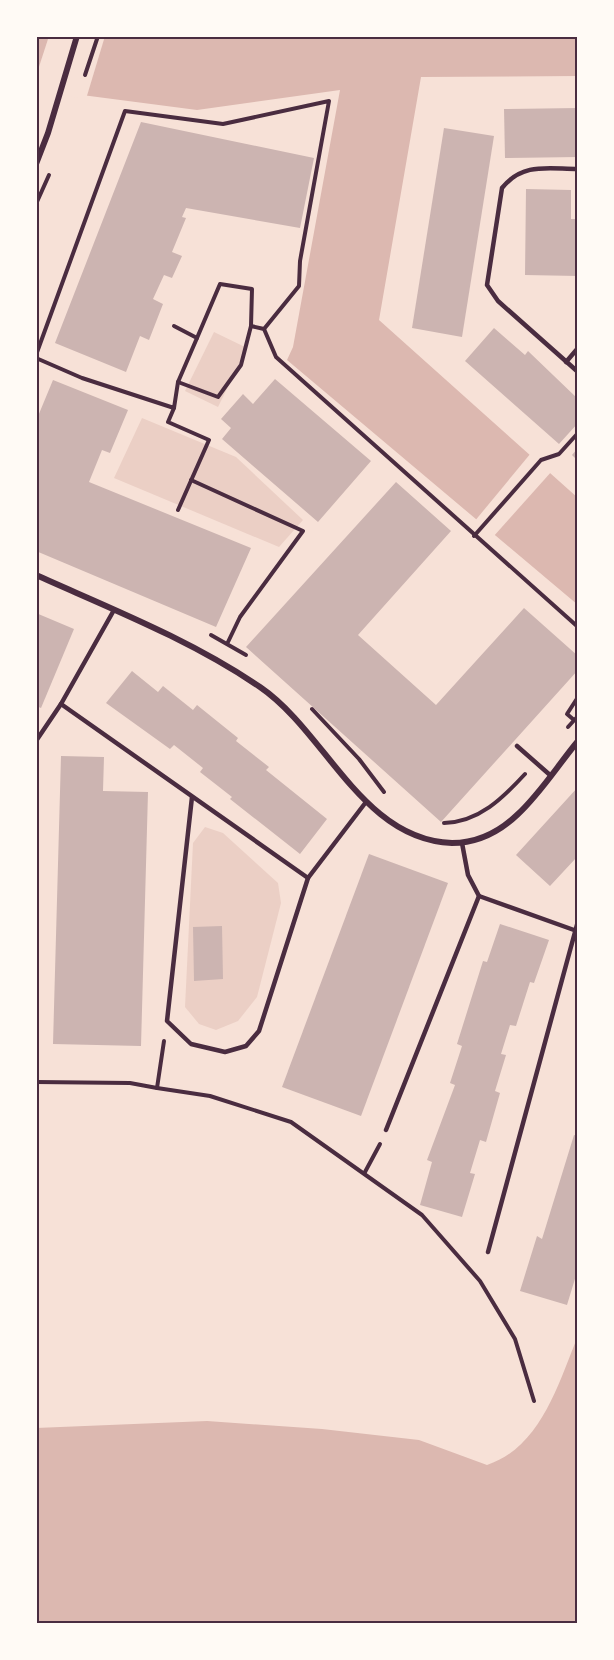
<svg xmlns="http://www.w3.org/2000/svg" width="614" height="1660" viewBox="0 0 614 1660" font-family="Spectral,serif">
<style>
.green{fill:#ebcfc5}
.water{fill:#dcb8b0}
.pier{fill:#f7e1d7}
.building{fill:#ccb4b1}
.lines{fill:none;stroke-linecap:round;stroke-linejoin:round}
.path{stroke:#4a2c40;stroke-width:4}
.service{stroke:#4a2c40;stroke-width:4.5}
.minor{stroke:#4a2c40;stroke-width:6}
.neatline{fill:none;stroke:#4a2c40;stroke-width:2}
</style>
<rect width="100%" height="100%" fill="#f7e1d7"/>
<!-- green -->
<g class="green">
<path d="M214,332L247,348L218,407L185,391Z"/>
<path d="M142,418L236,457L303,520L279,547L114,478Z"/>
<path d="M205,827L223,833L278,883L281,903L257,997L238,1021L216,1030L199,1024L185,1007L193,843Z"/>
</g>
<!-- water -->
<g class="water">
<path d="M36,36H578V76L421,77L379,320L578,498V605L287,360L293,347L340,90L197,110L36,89Z"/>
<path d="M578,1336V1624H36V1428L207,1421L322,1429L419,1440L487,1465C541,1447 558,1384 578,1336Z"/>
</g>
<!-- pier -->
<g class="pier">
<path d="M49,36H105L86,99L36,92V76Z"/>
<path d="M531,453L552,471L493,537L474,522Z"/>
</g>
<!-- building -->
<g class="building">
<path d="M578,108V157L505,158L504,109Z"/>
<path d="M141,122L314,158L300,228L186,208L182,217L186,218L172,252L182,256L172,278L164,275L153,299L163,304L149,340L140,336L126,372L55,343Z"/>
<path d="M444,128L494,136L462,337L412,328Z"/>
<path d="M526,189L571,190V219H578V276L525,275Z"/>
<path d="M494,328L525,355L528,351L578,399V423L559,444L465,361Z"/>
<path d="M275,379L371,461L318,522L222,439L231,428L221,419L243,394L253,404Z"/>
<path d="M53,380L128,410L110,453L102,450L89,482L251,548L216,627L36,551V421Z"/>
<path d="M578,448V461L572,455Z"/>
<path d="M396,482L451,531L358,635L436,705L524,608L578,656V670L441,822L246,647Z"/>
<path d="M36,613L74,629L41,708L36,706Z"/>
<path d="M132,671L158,692L163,686L193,710L197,705L238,738L236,741L269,767L266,770L327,819L300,854L230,799L232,797L200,772L203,768L174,745L170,749L106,703Z"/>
<path d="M61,756L104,757L103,791L148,792L141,1046L53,1044Z"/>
<path d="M578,787V859L576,858L550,886L516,855Z"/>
<path d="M369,854L448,883L361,1116L282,1087Z"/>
<path d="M500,924L549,940L534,983L530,982L516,1026L510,1025L501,1054L506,1055L495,1091L500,1093L486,1142L480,1140L470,1173L475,1174L462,1217L420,1205L432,1162L427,1160L455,1085L450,1083L462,1046L457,1044L483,961L487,962Z"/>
<path d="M222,926L223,979L194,981L193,927Z"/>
<path d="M574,1135L578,1136V1269L567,1305L520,1291L537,1236L542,1239Z"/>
</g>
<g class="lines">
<!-- path -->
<g class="path">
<path d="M85,75L98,36"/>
<path d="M36,204L49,175"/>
<path d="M251,326L264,329L276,357L578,627"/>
<path d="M36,355L125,111L223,124L329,101L300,261L299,286L264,329"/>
<path d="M36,358L82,378L174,408L178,382L197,338L174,326"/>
<path d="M178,382L218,397L241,365L251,326L252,289L220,284L197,338"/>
<path d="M174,408L168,422L209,440L178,510"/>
<path d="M191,480L303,531L240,617L228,642"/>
<path d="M474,536L541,460L559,454L578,433"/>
<path d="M211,635L246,655"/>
<path d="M312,709L359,759L384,792"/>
<path d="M574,720L567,714L578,697"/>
<path d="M568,727L578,716"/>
<path d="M444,823C479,822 503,798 525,774"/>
<path d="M36,1082L130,1083L157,1088L210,1096L291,1122L422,1215L480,1281L515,1339L534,1401"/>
<path d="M157,1088L164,1041"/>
<path d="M365,1172L380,1144"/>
</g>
<!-- service -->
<g class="service">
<path d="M578,169C548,169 523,162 502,188L487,285L498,301L578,372"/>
<path d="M566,362L578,348"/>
<path d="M61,704L308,878"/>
<path d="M36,741L61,704L114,610"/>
<path d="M517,746L550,775"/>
<path d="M192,797L167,1021L191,1044L225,1052L246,1046L259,1031L308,878L366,802"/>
<path d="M479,896L574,930"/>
<path d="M386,1130L479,896L468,875L462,843"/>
<path d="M488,1252L578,921"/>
</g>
<!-- minor -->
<g class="minor">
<path d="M36,164L48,133L77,36"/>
<path d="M36,575C112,609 191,640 260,687C326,732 362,840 452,843C477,843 499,832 517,815C540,794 558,765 578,741"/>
</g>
</g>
<!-- border -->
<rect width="614" height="1660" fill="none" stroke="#fffaf5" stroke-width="75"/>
<rect x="38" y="38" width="538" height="1584" class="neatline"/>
</svg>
